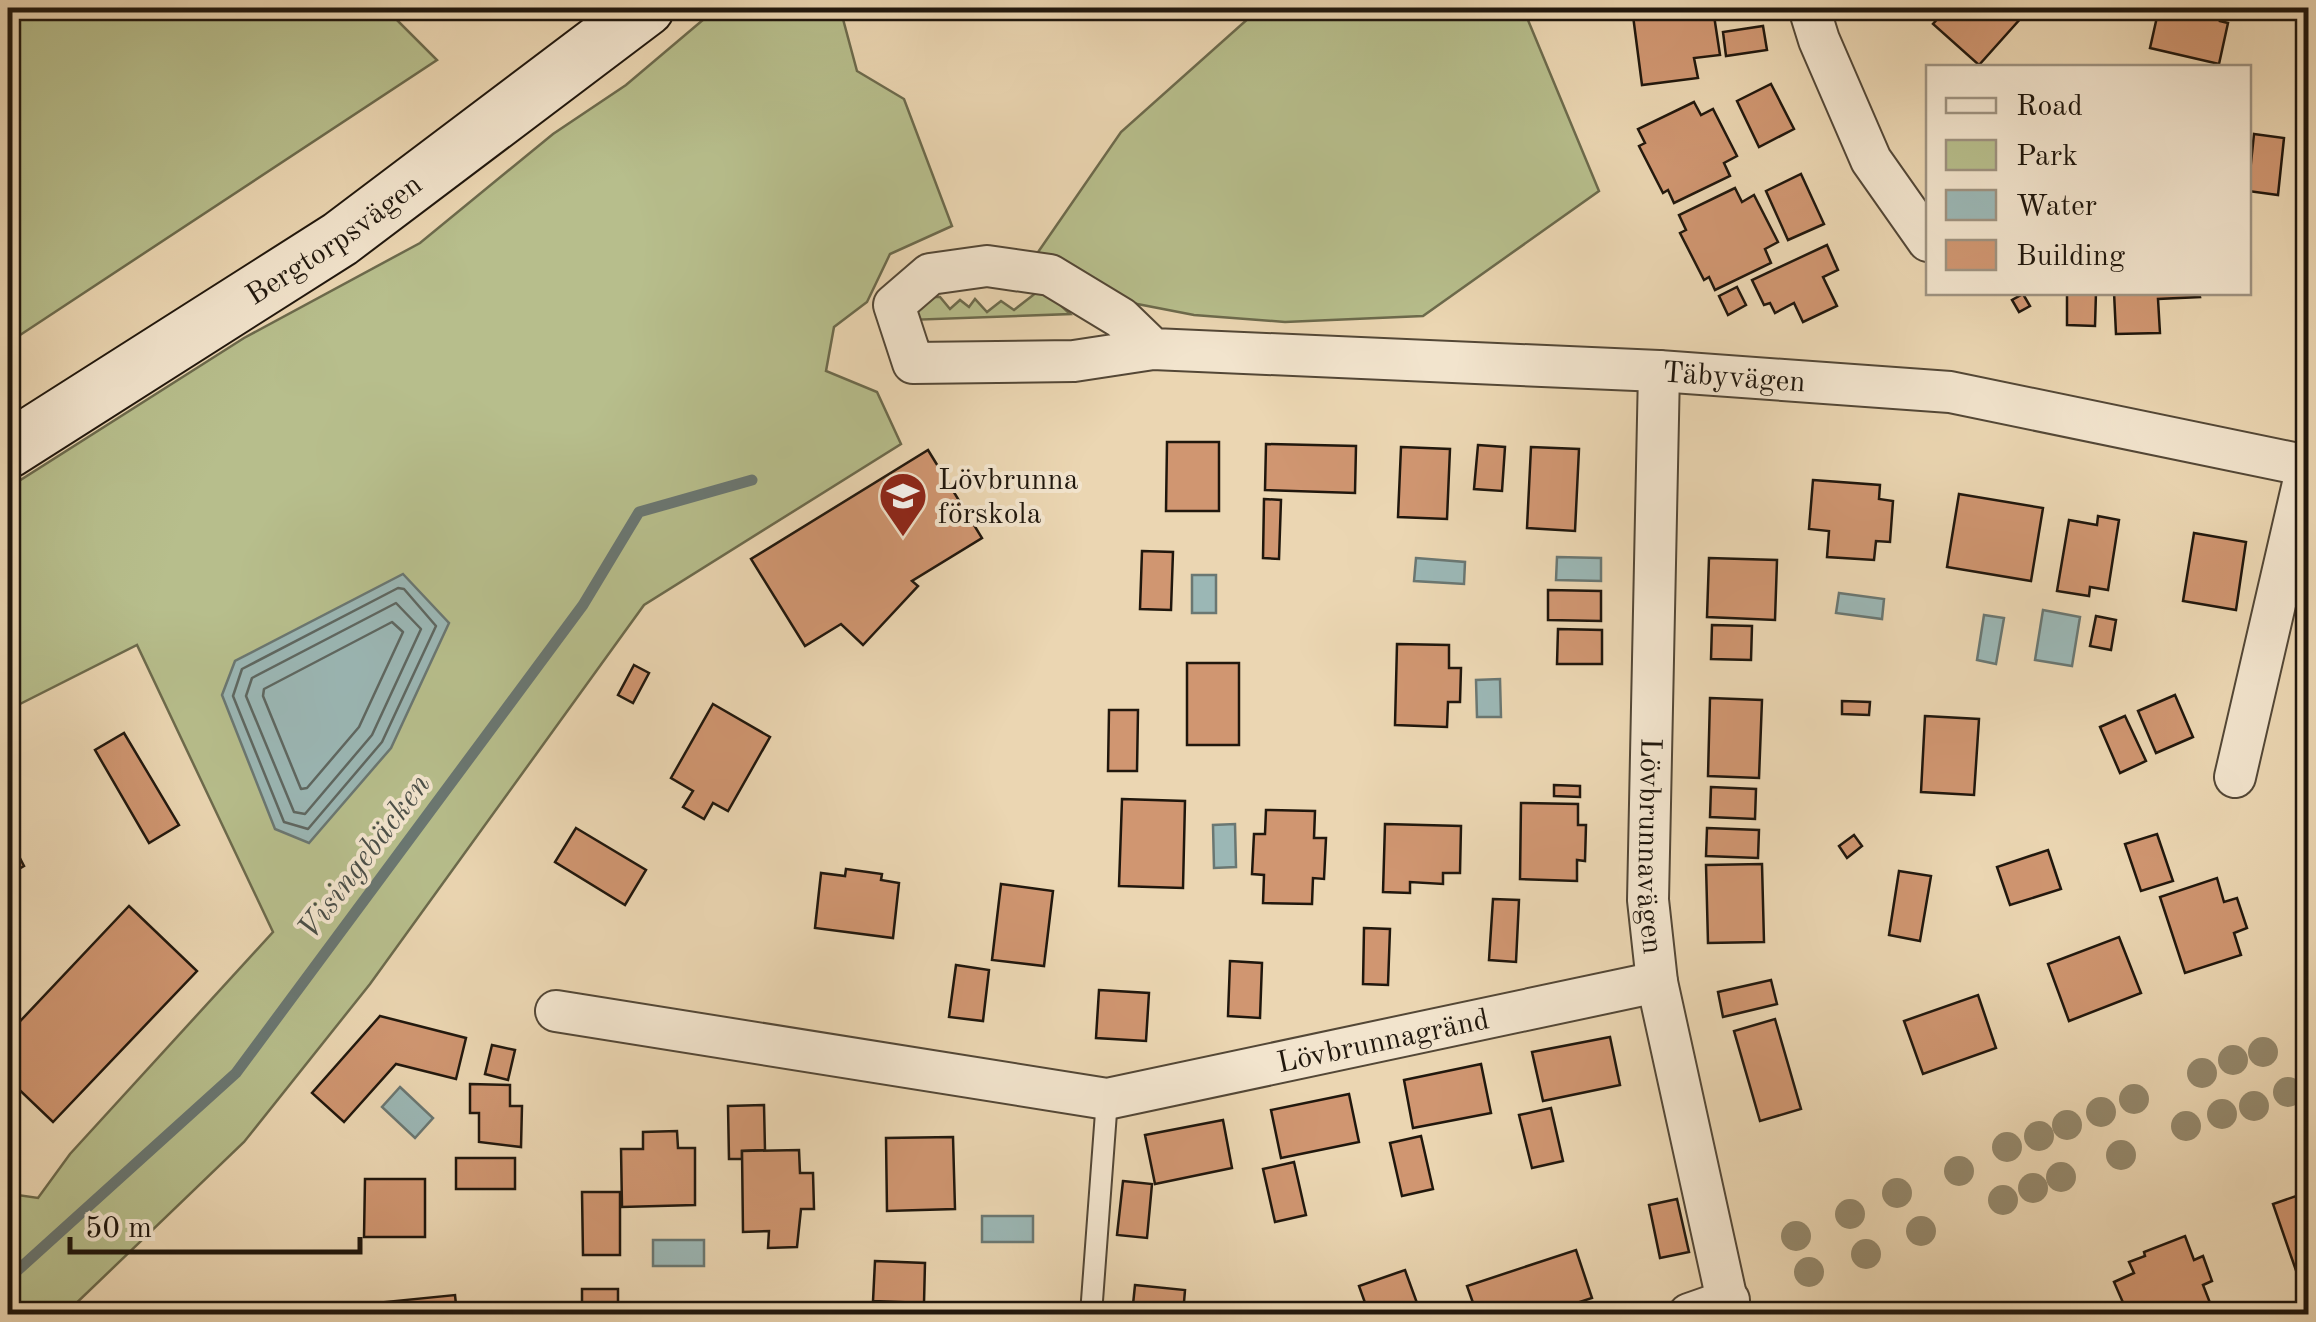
<svg xmlns="http://www.w3.org/2000/svg" width="2316" height="1322" viewBox="0 0 2316 1322" font-family="'Old Standard TT',serif">
<style>
.green{fill:#b7be8c;stroke:#6c6a4c;stroke-width:2.5}
.water{fill:#9bb7b5;stroke:#6a7772;stroke-width:2.5}
.lines{fill:none;stroke-linecap:round;stroke-linejoin:round}
.shore{stroke:#5e6761;stroke-width:2.5}
.stream{stroke:#6a7772;stroke-width:11}
.building{fill:#d09671;stroke:#20170d;stroke-width:2.5}
.lane-casing{stroke:#534736;stroke-width:24}
.street-casing{stroke:#534736;stroke-width:44}
.secondary-casing{stroke:#20170d;stroke-width:59}
.lane{stroke:#f2e4cd;stroke-width:20}
.street{stroke:#f2e4cd;stroke-width:40}
.secondary{stroke:#f2e4cd;stroke-width:55}
.tree{fill:#94886c}
.labels{text-anchor:middle;stroke-width:8;stroke-linejoin:round;paint-order:stroke}
.street-label{font-size:30px;fill:#20170d;stroke:#f2e4cd}
.poi-label{font-size:30px;fill:#20170d;stroke:#f2e4cd;text-anchor:start}
.water-label{font-size:32px;font-style:italic;fill:#4b4f48;stroke:#f2e4cd}
</style>
<rect width="100%" height="100%" fill="#ebd6b2"/>
<filter id="stains"><feTurbulence type="fractalNoise" baseFrequency=".002" numOctaves="4"/><feColorMatrix values="0 0 0 0 .2 0 0 0 0 .09 0 0 0 0 .02 0 0 0 .5 -.17"/></filter>
<radialGradient id="worn" r=".72"><stop offset=".6" stop-color="#630" stop-opacity="0"/><stop offset="1" stop-color="#630" stop-opacity=".3"/></radialGradient>
<!-- green -->
<g class="green">
<path d="M8,8H385L437,60L8,343Z"/>
<path d="M717,8H840L857,71L904,99L952,226L890,254L867,302L834,327L826,371L877,392L901,444L644,605L370,984L244,1142L65,1314H8V1198L11,1194L38,1198L70,1154L273,932L137,645L8,710V488L244,338L420,243L553,134L626,85Z"/>
<path d="M1260,8H1523L1599,191L1423,316L1285,322L1194,315L1127,302L1036,255L1121,132Z"/>
<path d="M1037,292L1050,295L1070,314L909,320L924,297H940L950,309L960,300L969,307L975,299L987,312L1001,301L1014,310Z"/>
</g>
<!-- water -->
<g class="water">
<path d="M1557,557L1601,558V581L1556,580Z"/>
<path d="M1416,558L1465,562L1464,584L1414,581Z"/>
<path d="M403,574L449,623L391,748L309,843L275,829L222,695L235,661Z"/>
<rect x="1192" y="575" width="24" height="38"/>
<path d="M1839,593L1884,599L1882,619L1836,613Z"/>
<path d="M2043,610L2080,617L2072,666L2035,660Z"/>
<path d="M1984,615L2004,618L1996,664L1977,660Z"/>
<path d="M1500,679L1501,717H1477L1476,680Z"/>
<path d="M1235,824L1236,867L1214,868L1213,825Z"/>
<path d="M400,1087L433,1118L415,1138L382,1107Z"/>
<rect x="982" y="1216" width="51" height="26"/>
<rect x="653" y="1240" width="51" height="26"/>
</g>
<g class="lines">
<!-- shore -->
<g class="shore">
<path d="M398,588L404,589L436,626L382,742L308,829L284,822L233,696L242,669Z"/>
<path d="M396,603L421,629L372,735L305,814L294,812L246,696L252,678Z"/>
<path d="M392,622L403,632L359,727L307,788L301,789L263,696L264,689Z"/>
</g>
<!-- stream -->
<path class="stream" d="M8,1279L236,1073L583,605L639,512L752,480"/>
</g>
<!-- building -->
<g class="building">
<path d="M1632,8H1688V12L1713,9L1720,55L1694,58L1698,78L1642,85Z"/>
<path d="M1947,8H2030L1979,65L1933,24Z"/>
<path d="M2159,8L2181,12L2182,8H2224L2220,21L2228,23L2219,64L2150,48Z"/>
<path d="M1763,26L1767,50L1726,56L1723,32Z"/>
<path d="M1771,84L1794,129L1759,147L1737,101Z"/>
<path d="M1694,102L1701,115L1713,109L1737,156L1724,163L1730,176L1674,203L1668,190L1663,193L1639,146L1645,143L1638,129Z"/>
<path d="M2254,134L2284,138L2278,195L2248,191Z"/>
<path d="M1801,174L1824,224L1788,240L1766,191Z"/>
<path d="M1735,188L1742,202L1754,195L1778,242L1765,249L1771,263L1715,290L1709,277L1704,280L1680,233L1686,230L1679,215Z"/>
<path d="M1827,245L1838,270L1823,277L1837,306L1803,322L1794,303L1775,313L1770,303L1764,305L1752,280Z"/>
<path d="M1737,287L1746,305L1728,315L1719,296Z"/>
<path d="M2067,292H2096L2095,326L2067,325Z"/>
<path d="M2114,292H2199L2200,297L2158,299L2160,333L2116,334Z"/>
<path d="M2023,294L2030,306L2019,312L2012,300Z"/>
<path d="M1167,442H1219V511H1166Z"/>
<path d="M1266,444L1356,446L1355,493L1265,490Z"/>
<path d="M1478,445L1505,447L1502,491L1474,489Z"/>
<path d="M1401,447L1450,449L1447,519L1398,517Z"/>
<path d="M1531,447L1579,449L1575,531L1527,528Z"/>
<path d="M928,450L982,538L912,581L918,586L863,645L841,624L805,646L751,559Z"/>
<path d="M1813,480L1880,485L1879,499L1893,501L1890,542L1876,541L1874,560L1827,557L1829,531L1809,529Z"/>
<path d="M1959,494L2043,508L2031,581L1947,567Z"/>
<path d="M1264,499L1281,500L1279,559L1263,558Z"/>
<path d="M2098,516L2119,520L2108,590L2090,587L2089,596L2057,591L2069,520L2097,525Z"/>
<path d="M2194,533L2246,542L2236,610L2183,601Z"/>
<path d="M1142,551L1173,552L1171,610L1140,609Z"/>
<path d="M1709,558L1777,560L1775,620L1707,617Z"/>
<path d="M1548,590L1601,591V621L1548,620Z"/>
<path d="M2096,616L2116,620L2111,650L2090,646Z"/>
<path d="M1712,625L1752,626L1751,660L1711,659Z"/>
<path d="M1558,629L1602,630V664H1557Z"/>
<path d="M1397,644L1449,645V668H1461L1460,702H1448L1447,727L1395,725Z"/>
<rect x="1187" y="663" width="52" height="82"/>
<path d="M634,665L649,673L633,703L618,695Z"/>
<path d="M2175,695L2193,737L2156,753L2138,711Z"/>
<path d="M1710,698L1762,700L1759,778L1708,776Z"/>
<path d="M1842,701L1870,702L1869,715L1842,714Z"/>
<path d="M713,704L770,737L728,811L713,803L704,819L683,807L693,791L671,778Z"/>
<path d="M1109,710H1138L1137,771H1108Z"/>
<path d="M1925,716L1979,719L1974,795L1921,792Z"/>
<path d="M2125,716L2146,761L2120,773L2100,727Z"/>
<path d="M124,733L179,825L149,843L95,750Z"/>
<path d="M2302,770H2308V817H2304Z"/>
<path d="M1554,785L1580,786V797L1554,796Z"/>
<path d="M1711,787L1756,789L1755,819L1710,817Z"/>
<path d="M1122,799L1185,801L1183,888L1119,886Z"/>
<path d="M1521,803L1578,804V825H1586L1585,861L1577,860V881L1520,879Z"/>
<path d="M1266,810L1315,811L1314,838H1326L1324,879L1313,878L1312,904L1263,903L1264,875L1252,874L1254,834H1265Z"/>
<path d="M1385,824L1461,826L1460,873H1443V884L1410,882V893L1383,892Z"/>
<path d="M576,828L646,870L625,905L555,862Z"/>
<path d="M1707,828L1759,830L1758,858L1706,856Z"/>
<path d="M2157,834L2173,881L2141,891L2125,844Z"/>
<path d="M8,835L24,866L8,875Z"/>
<path d="M1854,835L1862,846L1847,858L1839,846Z"/>
<path d="M2048,850L2061,889L2010,905L1997,867Z"/>
<path d="M1762,864L1764,942L1708,943L1706,865Z"/>
<path d="M846,869L882,874L881,880L899,883L893,938L815,928L821,873L845,876Z"/>
<path d="M1899,871L1931,876L1920,941L1889,935Z"/>
<path d="M2217,878L2224,902L2237,898L2247,928L2234,933L2241,955L2185,973L2160,897Z"/>
<path d="M1001,884L1053,891L1044,966L992,960Z"/>
<path d="M1493,899L1519,900L1516,962L1489,960Z"/>
<path d="M129,906L197,971L53,1122L8,1079V1034Z"/>
<path d="M1364,928L1390,929L1388,985L1363,984Z"/>
<path d="M2119,937L2141,993L2069,1021L2048,964Z"/>
<path d="M1230,961L1262,963L1260,1018L1228,1016Z"/>
<path d="M956,965L989,970L983,1021L949,1017Z"/>
<path d="M1771,980L1777,1004L1723,1017L1718,992Z"/>
<path d="M1099,990L1149,993L1146,1041L1096,1038Z"/>
<path d="M1978,995L1996,1048L1923,1074L1904,1021Z"/>
<path d="M380,1016L466,1038L456,1079L396,1064L344,1122L312,1093Z"/>
<path d="M1775,1019L1801,1109L1760,1121L1734,1031Z"/>
<path d="M1610,1037L1620,1085L1543,1101L1532,1052Z"/>
<path d="M492,1045L515,1050L508,1080L485,1074Z"/>
<path d="M1481,1064L1491,1113L1413,1128L1404,1080Z"/>
<path d="M470,1084L510,1085V1106H522L521,1147L479,1142V1113H470Z"/>
<path d="M1349,1094L1359,1142L1281,1158L1271,1110Z"/>
<path d="M764,1105L765,1150L742,1151V1159H729L728,1106Z"/>
<path d="M1551,1108L1563,1161L1532,1168L1519,1115Z"/>
<path d="M1223,1120L1232,1168L1155,1184L1145,1135Z"/>
<path d="M677,1131L678,1148H695V1205L622,1207L621,1149H643V1132Z"/>
<path d="M1421,1136L1433,1189L1402,1196L1390,1143Z"/>
<path d="M953,1137L955,1209L887,1211L886,1138Z"/>
<path d="M799,1150L800,1173H813L814,1209H801L797,1247L768,1248L769,1231L743,1232L742,1151Z"/>
<rect x="456" y="1158" width="59" height="31"/>
<path d="M1294,1162L1306,1215L1275,1222L1263,1169Z"/>
<path d="M365,1179H425V1237H364Z"/>
<path d="M1123,1181L1152,1184L1147,1238L1117,1235Z"/>
<path d="M582,1192H620V1255H583Z"/>
<path d="M2308,1192V1279L2300,1282L2273,1204Z"/>
<path d="M1677,1199L1689,1252L1660,1258L1649,1205Z"/>
<path d="M2185,1236L2194,1260L2203,1256L2212,1281L2203,1285L2214,1313L2128,1314L2114,1282L2134,1273L2129,1262L2145,1256L2144,1252Z"/>
<path d="M1576,1250L1592,1298L1543,1314H1477L1467,1286Z"/>
<path d="M875,1261L925,1263L924,1303L873,1301Z"/>
<path d="M1405,1270L1421,1314H1369L1359,1286Z"/>
<path d="M1135,1285L1185,1290L1183,1314H1132Z"/>
<path d="M582,1289H618V1304L582,1305Z"/>
<path d="M455,1295L457,1314H376L375,1303Z"/>
<path d="M2013,1304L2016,1314H1980Z"/>
<path d="M906,1306L951,1309V1314H906Z"/>
</g>
<g class="lines">
<!-- lane casing -->
<g class="lane-casing">
<path id="lane" d="M1091,1314L1107,1099"/>
</g>
<!-- street casing -->
<g class="street-casing">
<g id="street">
<path d="M1809,8L1819,40L1871,160L1928,241"/>
<path id="s1" d="M1153,349L1121,318L1050,275L987,266L930,274L894,305L913,363L1074,361L1153,349L1659,371L1950,392L2308,466"/>
<path id="s2" d="M1659,371L1648,900L1657,982L1730,1314"/>
<path d="M2235,777L2307,466"/>
<path id="s3" d="M556,1011L1107,1099L1657,982"/>
<path d="M1689,1314L1729,1300"/>
</g>
</g>
<!-- secondary casing -->
<g class="secondary-casing">
<g id="secondary">
<path id="s4" d="M8,450L340,239L646,8"/>
</g>
</g>
<!-- lane -->
<use href="#lane" class="lane"/>
<!-- street -->
<use href="#street" class="street"/>
<!-- secondary -->
<use href="#secondary" class="secondary"/>
</g>
<!-- trees -->
<g class="tree">
<circle cx="2263" cy="1052" r="15"/>
<circle cx="2233" cy="1060" r="15"/>
<circle cx="2202" cy="1073" r="15"/>
<circle cx="2288" cy="1092" r="15"/>
<circle cx="2134" cy="1099" r="15"/>
<circle cx="2254" cy="1106" r="15"/>
<circle cx="2101" cy="1112" r="15"/>
<circle cx="2222" cy="1114" r="15"/>
<circle cx="2067" cy="1125" r="15"/>
<circle cx="2186" cy="1126" r="15"/>
<circle cx="2039" cy="1136" r="15"/>
<circle cx="2007" cy="1147" r="15"/>
<circle cx="2121" cy="1155" r="15"/>
<circle cx="1959" cy="1171" r="15"/>
<circle cx="2061" cy="1177" r="15"/>
<circle cx="2033" cy="1188" r="15"/>
<circle cx="1897" cy="1193" r="15"/>
<circle cx="2003" cy="1200" r="15"/>
<circle cx="1850" cy="1214" r="15"/>
<circle cx="1921" cy="1231" r="15"/>
<circle cx="1796" cy="1236" r="15"/>
<circle cx="1866" cy="1254" r="15"/>
<circle cx="1809" cy="1272" r="15"/>
</g>
<!-- icons -->
<defs>
<g id="school-pin" transform="scale(2.5)"><path d="M0 17L-7.5 6A9.5 9.5 0 1 1 7.5 6Z" fill="#8f2418" stroke="#f2e4cd"/><path d="M0-5L7-2L0 1L-7-2ZM-4 1L0 2.5L4 1V4Q0 6-4 4Z" fill="#fff"/></g>
</defs>
<g fill-rule="evenodd">
<use href="#school-pin" x="903" y="496"/>
</g>
<g class="labels">
<!-- street labels -->
<g class="street-label">
<text dy="10" stroke="none"><textPath href="#s4" startOffset="388">Bergtorpsvägen</textPath></text>
<text dy="10" stroke="none"><textPath href="#s1" startOffset="1180">Täbyvägen</textPath></text>
<text dy="10" stroke="none"><textPath href="#s2" startOffset="475">Lövbrunnavägen</textPath></text>
<text dy="10" stroke="none"><textPath href="#s3" startOffset="840">Lövbrunnagränd</textPath></text>
</g>
<!-- poi labels -->
<g class="poi-label">
<text x="938" y="489">Lövbrunna<tspan x="938" dy="34">förskola</tspan></text>
</g>
<!-- water labels -->
<g class="water-label">
<text transform="translate(363 856) rotate(-53)" y="11">Visingebäcken</text>
</g>
</g>
<!-- margin -->
<rect width="2316" height="1322" fill="none" stroke="#ebd6b2" stroke-width="40"/>
<rect x="10" y="10" width="2296" height="1302" fill="none" stroke="#20170d" stroke-width="5"/>
<rect x="20" y="20" width="2276" height="1282" fill="none" stroke="#20170d" stroke-width="2.5"/>
<!-- legend -->
<rect x="1926" y="65" width="325" height="230" fill="#f2e4cd" stroke="#9e9280" stroke-width="2.5"/>
<rect x="1946" y="98" width="50" height="15" fill="#f2e4cd" stroke="#9e9280" stroke-width="2.5"/>
<text x="2016" y="115" font-size="30" fill="#20170d">Road</text>
<rect x="1946" y="140" width="50" height="30" fill="#b7be8c" stroke="#9e9280" stroke-width="2.5"/>
<text x="2016" y="165" font-size="30" fill="#20170d">Park</text>
<rect x="1946" y="190" width="50" height="30" fill="#9bb7b5" stroke="#9e9280" stroke-width="2.5"/>
<text x="2016" y="215" font-size="30" fill="#20170d">Water</text>
<rect x="1946" y="240" width="50" height="30" fill="#d09671" stroke="#9e9280" stroke-width="2.5"/>
<text x="2016" y="265" font-size="30" fill="#20170d">Building</text>
<!-- scale -->
<path d="M70 1237v15h290v-15" fill="none" stroke="#20170d" stroke-width="5"/>
<text x="85" y="1237" font-size="30" fill="#20170d" stroke="#f2e4cd" stroke-width="8" paint-order="stroke">50 m</text>
<rect width="100%" height="100%" filter="url(#stains)"/>
<rect width="100%" height="100%" fill="url(#worn)"/>
</svg>
